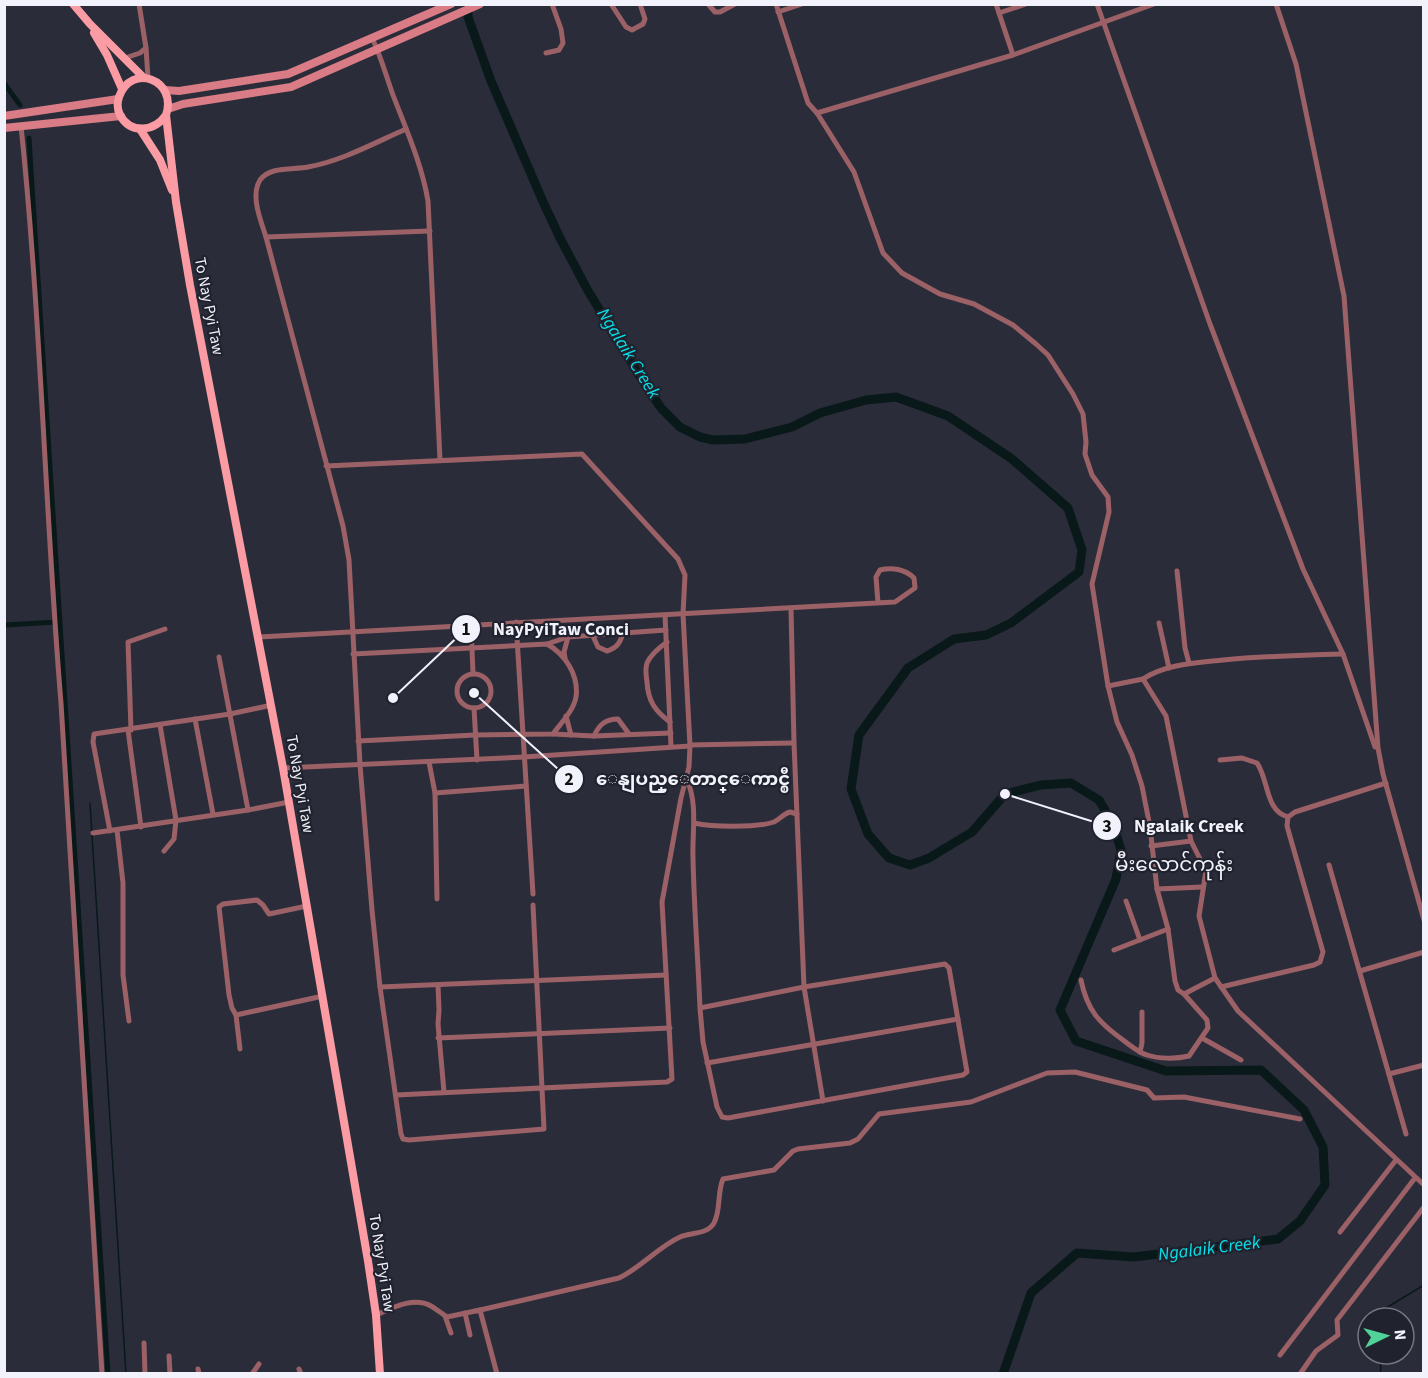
<svg xmlns="http://www.w3.org/2000/svg" width="1428" height="1378" viewBox="0 0 1428 1378" font-family="'Source Sans 3','Noto Sans Myanmar',sans-serif">
<style>
.lines{fill:none;stroke-linecap:round;stroke-linejoin:round}
.stream{stroke:#09191a;stroke-width:1.5}
.canal{stroke:#09191a;stroke-width:5}
.river{stroke:#09191a;stroke-width:9}
.street{stroke:#9b6166;stroke-width:5}
.secondary{stroke:#d97c85;stroke-width:8}
.primary{stroke:#fb9ba3;stroke-width:8}
.labels{text-anchor:middle;stroke-width:4.5;stroke-linejoin:round;paint-order:stroke}
.street-label{font-size:16px;fill:#f1f2fb;stroke:#20232e}
.water-label{font-size:18px;font-style:italic;fill:#07e0e9;stroke:#20232e}
.quarter-label{font-size:20px;fill:#f1f2fb;stroke:#20232e}
.leader{fill:none;stroke:#f1f2fb;stroke-width:2}
.callout-dot{fill:#f1f2fb;stroke:#20232e;stroke-width:2}
.mark-label{font-size:18px;text-anchor:middle;font-weight:bold;fill:#111}
.callout-label{font-size:18px;text-anchor:middle;font-weight:bold;fill:#f1f2fb;stroke:#20232e;stroke-width:4.5;stroke-linejoin:round;paint-order:stroke}
</style>
<rect width="100%" height="100%" fill="#2a2d39"/>
<g class="lines">
<!-- stream -->
<g class="stream">
<path d="M90,803L126,1374"/>
<path d="M1376,1318L1386,1308L1424,1285"/>
<path d="M1378,1354L1381,1368L1380,1374"/>
</g>
<!-- canal -->
<g class="canal">
<path d="M4,83L20,105"/>
<path d="M29,138L108,1374"/>
<path d="M4,625L58,622"/>
</g>
<!-- river -->
<path class="river" d="M468,4V17L491,81L544,204L560,238L587,289L639,375L661,408L680,427L700,437L713,440L745,439L792,427L820,413L866,400L896,397L948,416L1012,459L1068,508L1082,550L1079,572L1011,623L986,635L954,639L908,668L859,735L851,789L868,834L889,858L910,865L929,858L972,832L1005,794L1041,785L1071,783L1099,800L1113,824L1121,850L1116,879L1060,1010L1076,1041L1166,1071L1261,1070L1304,1110L1323,1147L1325,1185L1300,1221L1278,1239L1134,1257L1077,1253L1031,1293L1003,1374"/>
<!-- street -->
<g class="street">
<path d="M139,4L146,48L148,78"/>
<path d="M611,4L626,27L632,30L643,24L645,19L640,4"/>
<path d="M708,4L715,12H720L735,4"/>
<path d="M776,4L808,103L817,113L854,172L883,253L902,273L940,294L974,304L1013,325L1036,344L1048,355L1073,394L1083,414L1086,442L1085,454L1092,475L1108,497L1109,512L1092,584L1108,686L1117,722L1132,755L1142,786L1150,827L1157,889L1168,929L1175,981L1178,990L1184,994L1207,1020L1208,1028L1189,1056C1176,1059 1159,1059 1147,1055C1139,1053 1130,1045 1123,1040C1099,1023 1087,1010 1081,980"/>
<path d="M996,4L1013,55"/>
<path d="M1097,4L1210,324L1303,569L1343,654L1375,747"/>
<path d="M1276,4L1296,64L1344,296L1378,748L1383,774L1424,920"/>
<path d="M778,12L802,4"/>
<path d="M999,13L1026,4"/>
<path d="M372,38C381,56 386,76 393,95C406,129 422,165 428,201L440,460"/>
<path d="M546,53L559,50L563,43L561,29L552,4"/>
<path d="M125,58L140,53L146,48"/>
<path d="M817,113L1013,55L1154,4"/>
<path d="M21,126C41,317 45,511 61,703L102,1374"/>
<path d="M406,129C374,143 342,161 308,167C293,170 270,166 260,180C250,196 261,221 266,237L343,526L349,560L360,765L372,910L380,987L401,1134L403,1139L409,1140L544,1129L533,905"/>
<path d="M266,237L430,231"/>
<path d="M326,466L582,454L678,559L685,575L683,614L690,746L689,767L681,798L662,902L672,1079L667,1082L396,1095"/>
<path d="M1177,571L1185,648L1189,663"/>
<path d="M791,608L794,743L804,987L823,1101"/>
<path d="M665,615L671,746"/>
<path d="M516,622L533,894"/>
<path d="M1159,623L1169,668"/>
<path d="M471,625L473,673"/>
<path d="M592,634L598,647L607,651C617,648 621,642 623,632"/>
<path d="M259,637L895,602L915,588L914,578C905,569 892,567 880,570L876,577L878,603"/>
<path d="M667,642C660,647 651,654 647,663C645,669 646,676 647,682C648,701 655,711 670,722"/>
<path d="M547,644L568,637L666,630"/>
<path d="M353,654L547,644C565,654 579,675 576,697C574,710 561,723 553,734L475,735L358,741"/>
<path d="M565,658L564,652L568,637"/>
<circle cx="474" cy="691" r="17"/>
<path d="M1143,679C1166,664 1195,663 1223,660C1263,656 1303,655 1343,654"/>
<path d="M1108,686L1143,679L1166,716L1191,841L1206,871L1199,916L1215,978L1238,1011L1424,1185"/>
<path d="M474,708L477,760"/>
<path d="M566,716L571,735"/>
<path d="M195,719L213,814"/>
<path d="M160,725L176,820L174,839L164,851"/>
<path d="M128,730L141,827"/>
<path d="M131,730L128,642L165,629"/>
<path d="M553,734L594,736L671,733"/>
<path d="M594,736C599,725 605,719 618,719L629,734"/>
<path d="M690,745L794,743"/>
<path d="M1220,760L1242,758L1257,763C1269,780 1265,811 1288,817"/>
<path d="M429,762L435,793L437,899"/>
<path d="M283,768L524,757L690,746"/>
<path d="M687,780C698,804 692,833 693,858C694,908 698,958 700,1008L703,1042L717,1107L722,1117L728,1118L963,1075L967,1072L949,968L945,964L804,987L700,1008"/>
<path d="M435,793L526,786"/>
<path d="M248,810L289,802"/>
<path d="M694,823C712,827 756,828 774,822C780,819 783,814 790,812L797,814"/>
<path d="M117,830L123,883V975L129,1021"/>
<path d="M110,831L93,742L94,734L230,714L272,705"/>
<path d="M93,833L248,810L219,657"/>
<path d="M1151,846L1191,841"/>
<path d="M1329,865L1406,1134"/>
<path d="M1157,889L1202,887"/>
<path d="M1126,901L1140,940"/>
<path d="M1114,950L1168,929"/>
<path d="M1360,971L1424,952"/>
<path d="M438,985L439,1010L438,1024L444,1092"/>
<path d="M380,987L666,975"/>
<path d="M1221,987L1314,965L1320,962L1323,952L1287,826L1288,817L1295,812L1386,783"/>
<path d="M1184,994L1215,978"/>
<path d="M236,1015L323,996"/>
<path d="M438,1038L670,1028"/>
<path d="M1202,1038L1241,1060"/>
<path d="M240,1049L236,1015L232,1008L229,995L219,907L223,904L257,900L263,905L269,914L307,906"/>
<path d="M1140,1052L1142,1043V1012"/>
<path d="M707,1063L958,1019"/>
<path d="M1389,1074L1424,1065"/>
<path d="M1340,1232L1396,1160"/>
<path d="M476,1311L619,1278C642,1267 658,1247 680,1237C691,1232 707,1235 714,1223C721,1210 717,1193 723,1179L774,1170L793,1151L798,1149L850,1143L858,1139L879,1114L971,1102L1047,1073L1075,1072L1147,1090L1154,1098L1184,1097L1300,1119"/>
<path d="M465,1313L470,1335"/>
<path d="M376,1315C392,1308 414,1296 431,1306C436,1309 441,1313 447,1317L480,1310L497,1374"/>
<path d="M445,1316L451,1333"/>
<path d="M144,1343L145,1374"/>
<path d="M1280,1355L1415,1178"/>
<path d="M169,1356L170,1374"/>
<path d="M198,1369L199,1374"/>
<path d="M299,1369L301,1374"/>
<path d="M252,1374L259,1364"/>
<path d="M1300,1374L1316,1351L1338,1335L1337,1320L1424,1207"/>
</g>
<!-- secondary -->
<g class="secondary">
<path d="M165,90L179,91L288,74L451,4"/>
<path d="M168,109L183,104L291,87L480,4"/>
<path d="M4,116L118,99"/>
<path d="M4,128L121,116"/>
</g>
<!-- primary -->
<g class="primary">
<path d="M73,4L90,24L144,78"/>
<path d="M94,33L107,55L122,89"/>
<path d="M166,115C155,131 131,135 120,115C117,109 117,103 119,97C131,62 178,80 166,115L176,202L190,285L283,768L368,1261L376,1315L380,1374"/>
<path d="M140,129L160,160L172,190"/>
</g>
</g>
<g class="labels">
<!-- street labels -->
<g class="street-label">
<text transform="translate(210 306) rotate(79)" y="6">To Nay Pyi Taw</text>
<text transform="translate(301 784) rotate(80)" y="6">To Nay Pyi Taw</text>
<text transform="translate(383 1263) rotate(81)" y="6">To Nay Pyi Taw</text>
</g>
<!-- water labels -->
<g class="water-label">
<text transform="translate(629 353) rotate(58)" y="6">Ngalaik Creek</text>
<text transform="translate(1209 1248) rotate(-7)" y="6">Ngalaik Creek</text>
</g>
<!-- quarter labels -->
<g class="quarter-label">
<text x="1174" y="871">မီးလောင်ကုန်း</text>
</g>
</g>
<!-- callouts -->
<path class="leader" d="M393 698L466 629M474 693L569 779M1005 794L1107 826"/>
<g class="callout-dot">
<circle cx="393" cy="698" r="6"/>
<circle cx="474" cy="693" r="6"/>
<circle cx="1005" cy="794" r="6"/>
<circle cx="466" cy="629" r="15"/>
<circle cx="569" cy="779" r="15"/>
<circle cx="1107" cy="826" r="15"/>
</g>
<g class="mark-label">
<text x="466" y="635">1</text>
<text x="569" y="785">2</text>
<text x="1107" y="832">3</text>
</g>
<g class="callout-label">
<text x="561" y="635">NayPyiTaw Conci</text>
<text x="693" y="785">ေနျပည္ေတာင္ေကာင္စီ</text>
<text x="1189" y="832">Ngalaik Creek</text>
</g>
<!-- border -->
<rect width="1428" height="1378" fill="none" stroke="#f1f2fb" stroke-width="12"/>
<!-- north arrow -->
<g transform="translate(1386 1336) rotate(85)"><circle r="28" fill="#20232e" stroke="#747680" stroke-width="1.5"/>
<path d="M0-4.5L10 22L0 15L-10 22Z" fill="#51d397"/>
<text y="-9" font-size="16" font-weight="bold" text-anchor="middle" fill="#f1f2fb">N</text>
</g>
</svg>
